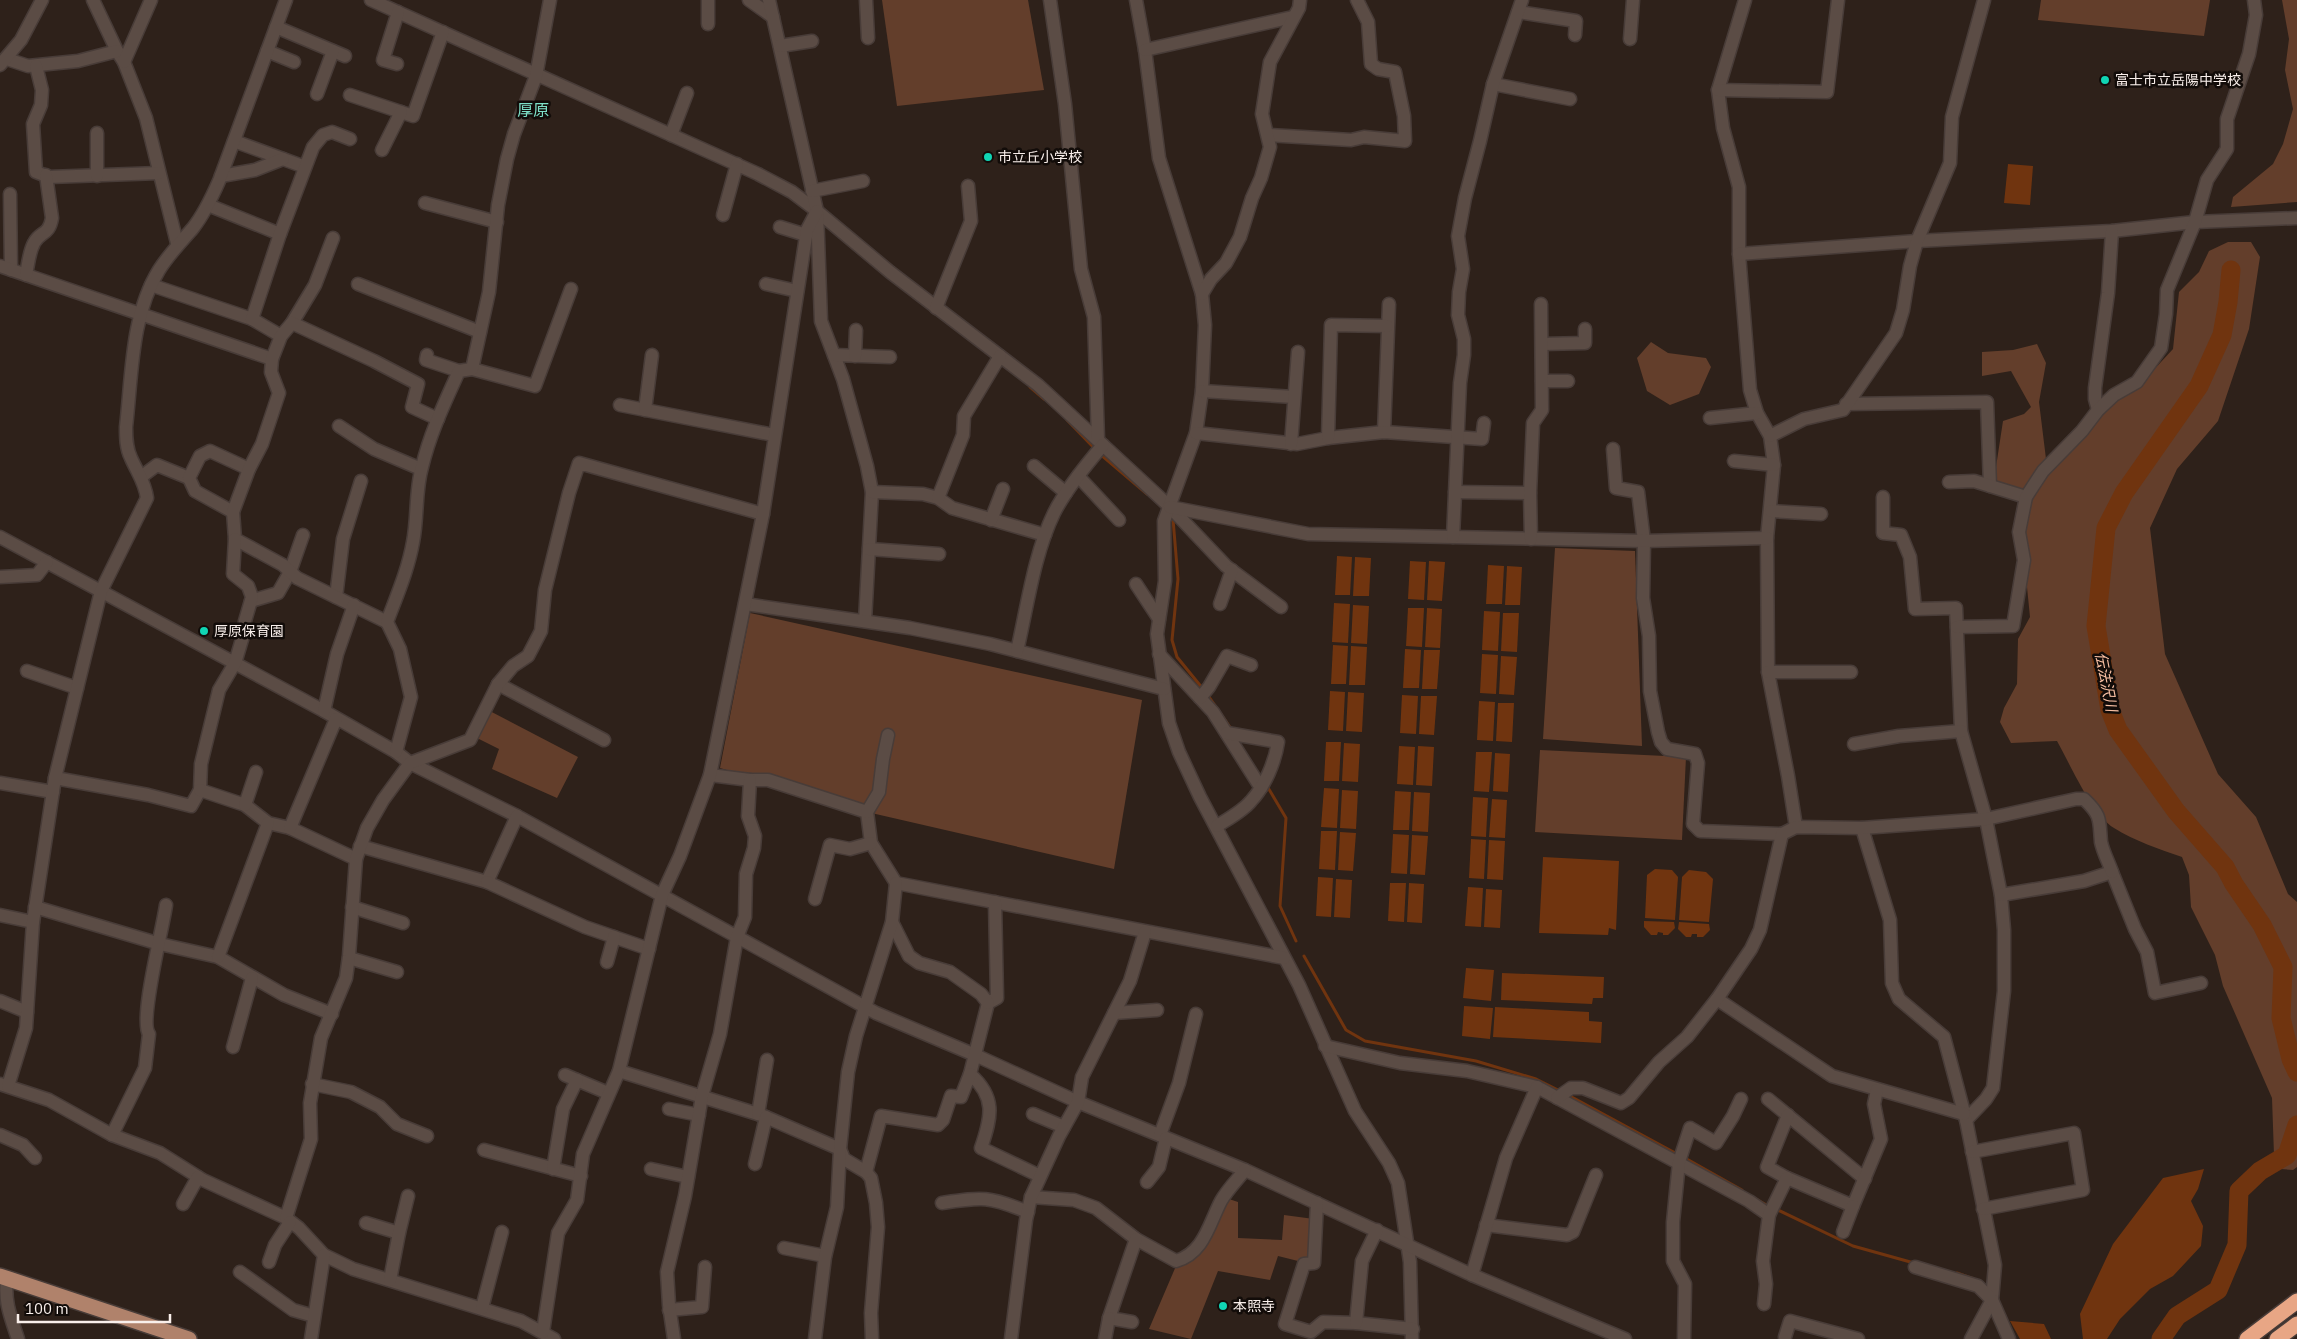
<svg xmlns="http://www.w3.org/2000/svg" width="2297" height="1339" viewBox="0 0 2297 1339" font-family="'IBM Plex Sans','Noto Sans JP',sans-serif">
<style>
.green{fill:#633e2b}
.water{fill:#70340f}
.lines{fill:none;stroke-linecap:round;stroke-linejoin:round}
.stream{stroke:#70340f;stroke-width:3}
.river{stroke:#70340f;stroke-width:19}
.minor-casing{stroke:#483c38;stroke-width:15}
.major-casing{stroke:#483c38;stroke-width:18}
.highway-casing{stroke:#483c38;stroke-width:18}
.minor{stroke:#5b4c45;stroke-width:12}
.major{stroke:#b0826b;stroke-width:15}
.highway{stroke:#e8a685;stroke-width:15}
.poi-dot{fill:#10d5b4;stroke:#120c09;stroke-width:2}
.labels{text-anchor:middle;stroke-width:5;stroke-linejoin:round;paint-order:stroke}
.poi-label{font-size:14px;fill:#f9efeb;stroke:#120c09;text-anchor:start}
.water-label{font-size:15px;font-style:italic;fill:#fac1a4;stroke:#120c09}
.quarter-label{font-size:16px;fill:#7ddfc7;stroke:#120c09}
</style>
<rect width="100%" height="100%" fill="#2e211a"/>
<!-- green -->
<g class="green">
<path d="M882,0H1028L1044,90L897,106Z"/>
<path d="M2041,0H2210L2204,36L2038,20Z"/>
<path d="M2282,0H2297V202L2231,207L2233,197L2273,164L2283,144L2293,109L2285,70L2289,39Z"/>
<path d="M2228,242H2251L2260,257L2249,329L2218,421L2177,469L2150,528L2165,654L2218,774L2256,817L2288,894L2297,902V1167L2293,1170L2281,1169L2274,1155L2272,1098L2223,986L2215,955L2191,907L2189,875L2182,857C2159,849 2135,841 2114,828C2092,815 2070,764 2057,741L2011,743L2000,722L2004,708L2017,684L2018,639L2030,617L2021,527L2026,497L1994,480L2003,421L2024,414L2031,407L2011,371L1982,376V352L2013,350L2037,344L2046,363L2039,402L2047,467L2108,400L2148,376L2173,349L2179,292L2199,272L2209,251Z"/>
<path d="M1651,342L1668,353L1706,358L1711,367L1699,394L1670,405L1647,391L1637,358Z"/>
<path d="M1555,548L1635,551L1642,746L1543,739Z"/>
<path d="M750,613L1142,700L1114,869L867,812L720,768Z"/>
<path d="M486,709L578,757L557,798L492,769L499,749L475,737Z"/>
<path d="M1540,750L1686,757L1682,840L1535,832Z"/>
<path d="M1226,1198L1238,1202V1238L1282,1240L1284,1215L1314,1219L1310,1264L1278,1256L1270,1280L1218,1271L1191,1339L1149,1329L1176,1266Z"/>
</g>
<!-- water -->
<g class="water">
<path d="M2008,164L2033,166L2030,205L2004,203Z"/>
<path d="M1337,556L1352,557L1350,595H1335Z"/>
<path d="M1355,557L1371,558L1369,596H1353Z"/>
<path d="M1410,561L1426,562L1424,600L1408,599Z"/>
<path d="M1429,561L1445,562L1442,601L1427,600Z"/>
<path d="M1488,565L1504,566L1502,604H1486Z"/>
<path d="M1507,566L1522,567L1520,605H1505Z"/>
<path d="M1334,603L1350,604L1348,643L1332,642Z"/>
<path d="M1353,605L1369,606L1367,644L1351,643Z"/>
<path d="M1408,608H1424L1422,647L1406,646Z"/>
<path d="M1427,608L1442,609L1440,648L1425,647Z"/>
<path d="M1484,611L1500,612L1498,651L1482,650Z"/>
<path d="M1503,613H1519L1517,652L1501,651Z"/>
<path d="M1333,645L1348,646L1346,684H1331Z"/>
<path d="M1351,646L1367,647L1365,685H1349Z"/>
<path d="M1405,649L1421,650L1419,688H1403Z"/>
<path d="M1424,650H1440L1437,689H1422Z"/>
<path d="M1482,654L1498,655L1496,694L1480,693Z"/>
<path d="M1501,656L1517,657L1514,695L1499,694Z"/>
<path d="M1330,691L1345,692L1343,731L1328,730Z"/>
<path d="M1348,692L1364,693L1362,732L1346,731Z"/>
<path d="M1402,695L1418,696L1416,734L1400,733Z"/>
<path d="M1421,696H1437L1434,735L1419,734Z"/>
<path d="M1479,701L1495,702L1493,741L1477,740Z"/>
<path d="M1498,703H1514L1512,742L1496,741Z"/>
<path d="M1326,742H1341L1339,781H1324Z"/>
<path d="M1344,743L1360,744L1358,782L1342,781Z"/>
<path d="M1399,746L1415,747L1413,785L1397,784Z"/>
<path d="M1418,746L1434,747L1432,786L1416,785Z"/>
<path d="M1476,752H1492L1489,792L1474,791Z"/>
<path d="M1495,753L1510,754L1508,792L1493,791Z"/>
<path d="M1324,788L1339,789L1337,828L1321,827Z"/>
<path d="M1342,790L1358,791L1356,829L1340,828Z"/>
<path d="M1395,791L1411,792L1409,830H1393Z"/>
<path d="M1414,792L1430,793L1428,832L1412,831Z"/>
<path d="M1473,797L1488,798L1486,837L1471,836Z"/>
<path d="M1492,799L1507,800L1505,838L1489,837Z"/>
<path d="M1321,831H1337L1335,870L1319,869Z"/>
<path d="M1340,832L1356,833L1353,871L1338,870Z"/>
<path d="M1393,834L1409,835L1407,874L1391,873Z"/>
<path d="M1412,835L1428,836L1425,875L1410,874Z"/>
<path d="M1471,839L1486,840L1484,879L1469,878Z"/>
<path d="M1489,840L1505,841L1503,880L1487,879Z"/>
<path d="M1543,857L1619,861L1616,930L1609,928L1608,935L1539,933Z"/>
<path d="M1655,869L1672,870L1678,877L1675,920L1645,918L1647,875Z"/>
<path d="M1689,870L1706,872L1713,879L1709,922L1679,920L1682,877Z"/>
<path d="M1318,877L1333,878L1331,917L1316,916Z"/>
<path d="M1336,879L1352,880L1350,918L1334,917Z"/>
<path d="M1390,883H1406L1404,922L1388,921Z"/>
<path d="M1409,883L1424,884L1422,923L1407,922Z"/>
<path d="M1468,887L1483,888L1481,927L1465,926Z"/>
<path d="M1486,889L1502,890L1500,928L1484,927Z"/>
<path d="M1644,921L1674,922L1675,928L1668,935H1663V933L1658,932L1657,935H1651L1644,927Z"/>
<path d="M1679,922L1709,924L1710,930L1703,937H1697V934H1692L1691,937H1686L1678,929Z"/>
<path d="M1466,968L1494,970L1491,1001L1463,998Z"/>
<path d="M1502,973L1604,977L1603,998H1593L1592,1004L1501,1000Z"/>
<path d="M1464,1006L1493,1008L1490,1039L1462,1036Z"/>
<path d="M1495,1007L1589,1012V1021L1602,1022L1601,1043L1493,1037Z"/>
<path d="M2204,1169L2198,1189L2191,1201L2203,1226L2201,1246L2173,1276L2150,1289L2120,1319L2107,1339H2083L2080,1314L2113,1244L2163,1178Z"/>
<path d="M2010,1321L2044,1324L2051,1339H2020Z"/>
</g>
<g class="lines">
<!-- stream -->
<g class="stream">
<path d="M1030,387L1044,399"/>
<path d="M1067,420L1096,450"/>
<path d="M1100,454L1147,494"/>
<path d="M1173,519L1178,579L1172,640L1177,657L1203,689"/>
<path d="M1207,694L1232,730"/>
<path d="M1267,786L1286,818L1280,906L1296,941"/>
<path d="M1304,956L1346,1030L1365,1041L1476,1061L1536,1079L1560,1091"/>
<path d="M1568,1095L1679,1155"/>
<path d="M1685,1158L1742,1190"/>
<path d="M1756,1199L1770,1207"/>
<path d="M1776,1209L1853,1246L1914,1263"/>
<path d="M1957,1273L1974,1279"/>
</g>
<!-- river -->
<g class="river">
<path d="M2231,270L2228,302L2222,335L2199,386L2124,493L2106,528L2096,626L2110,710L2118,730L2176,811L2225,867L2234,884L2262,925L2283,967L2281,1018L2291,1059L2297,1072"/>
<path d="M2161,1339L2177,1316L2218,1290L2237,1245L2239,1191L2260,1171L2287,1155L2297,1125"/>
</g>
<!-- minor casing -->
<g class="minor-casing">
<g id="minor">
<path d="M93,0L117,51L124,62L146,118L177,243"/>
<path d="M371,0L758,174L792,192L817,211L890,272L1038,385L1170,507L1226,566L1281,607"/>
<path d="M708,0V24"/>
<path d="M749,0L773,17"/>
<path d="M769,0L817,211L821,321L843,379L867,466L872,492L865,621"/>
<path d="M866,0L868,38"/>
<path d="M1050,0L1065,104L1081,269L1094,317L1098,440"/>
<path d="M1136,0L1145,50L1159,158L1202,294L1205,325L1202,391L1196,433L1164,521L1165,581L1157,634L1169,723L1179,752L1200,797L1299,985L1355,1111L1389,1163L1398,1183L1410,1262L1412,1339"/>
<path d="M1745,0L1718,90L1723,128L1739,187V254L1750,390L1757,413L1770,436L1774,465L1767,538L1768,672L1788,776L1796,827"/>
<path d="M1518,12L1576,21L1575,35"/>
<path d="M276,27L345,56"/>
<path d="M1630,39L1633,0"/>
<path d="M780,46L812,41"/>
<path d="M1145,50L1293,17"/>
<path d="M267,51L294,62"/>
<path d="M7,59L28,66L78,61L117,51"/>
<path d="M124,62L151,0"/>
<path d="M397,64L383,60L398,12"/>
<path d="M0,65L21,40L42,0"/>
<path d="M36,66L42,90L41,105L33,124L36,172L49,177L159,173"/>
<path d="M1493,84L1570,99"/>
<path d="M1718,90L1827,92L1838,0"/>
<path d="M317,94L333,51"/>
<path d="M350,95L413,116L443,32"/>
<path d="M671,135L687,93"/>
<path d="M1268,135L1351,140L1364,137L1405,141L1404,116L1395,72L1378,69L1371,64L1368,22L1357,0"/>
<path d="M234,141L305,167"/>
<path d="M382,150L401,112"/>
<path d="M97,176V133"/>
<path d="M221,176L255,170L283,159"/>
<path d="M812,191L863,181"/>
<path d="M10,194L11,270"/>
<path d="M425,203L497,222"/>
<path d="M208,205L280,234"/>
<path d="M723,215L737,164"/>
<path d="M780,227L806,235"/>
<path d="M1739,254L1917,241L2112,231L2195,222L2297,218"/>
<path d="M0,266L272,359"/>
<path d="M26,275C28,265 29,252 34,243C40,231 49,236 52,218L46,175"/>
<path d="M358,284L480,332"/>
<path d="M766,284L797,291"/>
<path d="M151,285L252,319"/>
<path d="M1202,294L1211,279L1226,263L1240,237L1252,198L1261,178L1270,147L1262,114L1270,62L1299,8L1300,0"/>
<path d="M936,308L971,221L968,186"/>
<path d="M292,323L315,285L333,238"/>
<path d="M281,336L252,319L280,234L313,147L323,135L332,132L350,139"/>
<path d="M1542,344L1585,343V329"/>
<path d="M427,355L426,360L459,371"/>
<path d="M834,355L890,357"/>
<path d="M855,356L856,330"/>
<path d="M472,369L535,386L571,289"/>
<path d="M1542,381H1568"/>
<path d="M1202,391L1294,397"/>
<path d="M1846,404L1987,402L1990,486"/>
<path d="M620,405L774,435"/>
<path d="M645,410L652,355"/>
<path d="M2098,410L2095,399V388L2108,293L2112,231"/>
<path d="M1710,418L1757,413"/>
<path d="M339,426L374,449L421,469"/>
<path d="M1384,432L1389,304"/>
<path d="M1196,433L1297,444L1328,438L1384,432L1482,439L1484,423"/>
<path d="M1770,436L1804,419L1843,410L1896,333L1903,310L1910,266L1917,241L1950,163L1952,117L1984,0"/>
<path d="M1328,438L1331,325L1387,326"/>
<path d="M1291,444L1298,352"/>
<path d="M1613,449L1616,488L1638,492L1644,541L1643,598L1649,636L1650,691L1658,732L1661,742L1667,749L1695,754L1698,763L1693,824L1700,831L1782,834"/>
<path d="M1734,461L1774,465"/>
<path d="M1034,466L1066,493"/>
<path d="M1078,476L1119,520"/>
<path d="M141,477L157,465L189,478"/>
<path d="M1949,482L1974,481L2026,497"/>
<path d="M872,492L923,494L938,498L952,508L1045,535"/>
<path d="M1455,492L1530,493"/>
<path d="M1883,497V533L1901,535L1910,557L1915,609L1956,608L1961,731L1986,819L2001,895L2004,930V991L1993,1088L1986,1099L1966,1120"/>
<path d="M938,498L963,435L964,416L1000,356"/>
<path d="M1170,507L1308,534L1644,541L1767,538"/>
<path d="M1771,511L1821,514"/>
<path d="M233,512L195,491L189,478L200,456L210,451L249,469"/>
<path d="M991,520L1003,489"/>
<path d="M0,537L324,711L396,752L410,763L517,816L876,1013L975,1055L1078,1102L1245,1170L1472,1275L1625,1339"/>
<path d="M1453,537L1460,383L1464,355V339L1458,315L1459,292L1463,269L1458,236L1465,198L1480,141L1493,84L1522,0"/>
<path d="M1531,539L1530,493L1533,423L1542,410L1541,304"/>
<path d="M869,549L939,554"/>
<path d="M0,577L37,575L47,562"/>
<path d="M1136,584L1159,619"/>
<path d="M336,597L343,539L361,481"/>
<path d="M251,601L278,593L290,572L303,535"/>
<path d="M745,604L910,628L990,644L1164,689"/>
<path d="M1220,604L1232,570"/>
<path d="M387,622L297,578L283,565L235,539L233,512L249,469L262,444L279,393L271,372L272,359L281,336L292,323L374,361L418,384L412,407L438,419"/>
<path d="M1957,627L2013,626L2024,560L2019,532L2026,497L2043,471L2082,431L2098,410L2114,395L2137,382L2161,348L2166,314L2167,290L2195,222L2207,180L2227,149V119L2249,54L2256,15L2254,0"/>
<path d="M1017,651C1027,608 1034,554 1054,513C1066,489 1085,466 1103,445"/>
<path d="M1159,654L1213,712L1261,788"/>
<path d="M27,671L77,688"/>
<path d="M1768,672H1851"/>
<path d="M498,684L604,740"/>
<path d="M1200,698L1209,687L1227,656L1251,665"/>
<path d="M324,711L337,654L354,605"/>
<path d="M1854,744L1899,736L1961,731"/>
<path d="M396,752L411,697L400,649L387,622C397,595 408,570 413,542C418,517 415,491 422,467C430,433 445,402 459,371L472,369L489,292L498,205L507,159L514,134L536,76L550,0"/>
<path d="M710,775L750,780H768L867,812L871,843L896,883L1284,958"/>
<path d="M55,778L148,795L191,806L200,790L201,764L219,690L235,663L243,636L245,621L252,597L248,586L233,574L235,539"/>
<path d="M0,783L53,792"/>
<path d="M200,790L245,805L268,823L290,828L356,859"/>
<path d="M245,805L256,772"/>
<path d="M867,812L879,792L883,759L888,735"/>
<path d="M1217,826C1228,819 1243,811 1251,801C1265,786 1275,762 1278,742L1227,733"/>
<path d="M290,828L336,719"/>
<path d="M1862,828L1890,920L1892,983L1899,999L1944,1037L1966,1120L1995,1265L1992,1300L1971,1339"/>
<path d="M360,846L487,882L517,816"/>
<path d="M487,882L585,927L649,949"/>
<path d="M2001,895L2084,881L2112,872L2135,929L2147,952L2155,993L2201,983"/>
<path d="M815,899L830,845L850,849L871,843"/>
<path d="M995,902L997,998L988,1003L970,1074C996,1097 992,1116 981,1148L1040,1176"/>
<path d="M35,907L160,944L218,957L284,995L332,1014"/>
<path d="M352,907L403,923"/>
<path d="M0,915L33,922"/>
<path d="M892,922L909,956L919,963L950,972L981,994L988,1003"/>
<path d="M218,957L268,823"/>
<path d="M349,958L397,972"/>
<path d="M607,962L614,937"/>
<path d="M1717,999L1832,1076L1964,1114"/>
<path d="M0,1001L27,1012"/>
<path d="M1114,1013L1157,1010"/>
<path d="M1325,1046L1400,1063L1467,1071L1537,1087L1749,1201L1769,1215"/>
<path d="M233,1047L252,978"/>
<path d="M619,1071L761,1115L840,1149L844,1159L866,1172L871,1178L876,1203L878,1227L871,1313L872,1339"/>
<path d="M565,1075L608,1093"/>
<path d="M0,1084L49,1100L112,1135L160,1153L203,1180L286,1218L299,1228L324,1255L353,1269L521,1321L554,1339"/>
<path d="M312,1084L351,1092L380,1107L397,1124L427,1136"/>
<path d="M8,1086L26,1028L33,922L55,778L101,591L147,498C145,482 137,472 131,458C126,448 126,437 126,427C132,375 131,315 159,270C169,254 181,242 193,228C204,214 212,197 219,181L286,0"/>
<path d="M1557,1098L1571,1088H1583L1621,1103L1629,1098L1659,1062L1687,1037L1717,999L1751,949L1760,930L1782,834L1796,827L1862,828L1986,819L2076,799H2084C2102,816 2099,820 2101,842C2103,852 2109,863 2112,872"/>
<path d="M1768,1099L1865,1179"/>
<path d="M669,1109L699,1115"/>
<path d="M758,1114L767,1060"/>
<path d="M1033,1114L1064,1127"/>
<path d="M1788,1115L1767,1167L1787,1178L1853,1206L1881,1139L1874,1104L1877,1090"/>
<path d="M0,1135L23,1145L35,1158"/>
<path d="M112,1135L145,1068L149,1034C139,1020 163,928 166,905"/>
<path d="M1160,1135L1179,1083L1196,1014"/>
<path d="M484,1150L581,1176"/>
<path d="M1972,1152L2074,1133L2083,1190L1983,1209"/>
<path d="M755,1164L766,1117"/>
<path d="M553,1169L563,1109L577,1080"/>
<path d="M651,1169L688,1177"/>
<path d="M866,1172L881,1116L938,1125L943,1120L951,1096L961,1097L970,1074"/>
<path d="M1147,1182L1159,1167L1166,1138"/>
<path d="M1031,1197L1074,1200L1096,1208L1136,1239L1176,1261C1204,1253 1209,1224 1221,1201C1227,1190 1237,1180 1245,1170"/>
<path d="M942,1203C983,1197 988,1196 1028,1212"/>
<path d="M1317,1203L1314,1263L1304,1264L1285,1324L1311,1332L1323,1322L1356,1323L1413,1329"/>
<path d="M183,1204L198,1177"/>
<path d="M286,1218L311,1139L310,1103L321,1038L346,978L349,956L356,859L367,828L383,800L410,763L470,740L498,684L513,666L528,656L541,631L545,590L569,493L579,463L763,514"/>
<path d="M366,1223L399,1233"/>
<path d="M1486,1225L1567,1235L1573,1232L1596,1175"/>
<path d="M1843,1232L1853,1206"/>
<path d="M784,1248L825,1256"/>
<path d="M269,1262L275,1245L290,1222"/>
<path d="M1915,1267L1978,1286L1992,1300L2009,1339"/>
<path d="M240,1272L293,1310L314,1316"/>
<path d="M1472,1275L1506,1158L1537,1087"/>
<path d="M7,1279C4,1302 11,1318 18,1339"/>
<path d="M390,1280L399,1233L408,1196"/>
<path d="M1764,1304L1766,1284L1763,1261L1769,1215L1787,1178"/>
<path d="M482,1308L502,1232"/>
<path d="M669,1310L702,1307L705,1267"/>
<path d="M1132,1322L1109,1318L1136,1239"/>
<path d="M1356,1323L1362,1261L1377,1230"/>
<path d="M543,1332L558,1233L577,1200L583,1154L619,1071L662,895L680,856L710,775L763,514L807,230L817,211"/>
<path d="M1785,1337L1790,1321L1858,1339"/>
<path d="M311,1339L324,1255"/>
<path d="M674,1339L669,1305L667,1272L685,1196L702,1096L720,1034L737,937L745,917L746,874L754,848L755,836L748,816L750,780"/>
<path d="M815,1339L825,1257L837,1207L840,1149L848,1072L856,1036L892,922L896,883"/>
<path d="M1011,1339L1026,1220L1031,1197L1059,1136L1078,1102L1082,1077L1130,981L1145,932"/>
<path d="M1105,1339L1109,1318"/>
<path d="M1684,1339L1685,1284L1673,1261V1222L1679,1162L1690,1128L1716,1143L1733,1116L1741,1099"/>
</g>
</g>
<!-- major casing -->
<g class="major-casing">
<path id="major" d="M0,1276L189,1339"/>
</g>
<!-- highway casing -->
<g class="highway-casing">
<g id="highway">
<path d="M2247,1339L2297,1301"/>
<path d="M2277,1339L2297,1324"/>
</g>
</g>
<!-- minor -->
<use href="#minor" class="minor"/>
<!-- major -->
<use href="#major" class="major"/>
<!-- highway -->
<use href="#highway" class="highway"/>
</g>
<!-- markers -->
<g class="poi-dot">
<circle cx="2105" cy="80" r="5"/>
<circle cx="988" cy="157" r="5"/>
<circle cx="204" cy="631" r="5"/>
<circle cx="1223" cy="1306" r="5"/>
</g>
<g class="labels">
<!-- poi labels -->
<g class="poi-label">
<text x="2115" y="85">富士市立岳陽中学校</text>
<text x="998" y="162">市立丘小学校</text>
<text x="214" y="636">厚原保育園</text>
<text x="1233" y="1311">本照寺</text>
</g>
<!-- water labels -->
<g class="water-label">
<text transform="translate(2106 682) rotate(79)" y="5">伝法沢川</text>
</g>
<!-- quarter labels -->
<g class="quarter-label">
<text x="533" y="116">厚原</text>
</g>
</g>
<!-- scale -->
<path d="M18 1314v8h152v-8" fill="none" stroke="#f9efeb" stroke-width="2.5"/>
<text x="25" y="1314" font-size="15" fill="#f9efeb" stroke="#120c09" stroke-width="4" paint-order="stroke">100 m</text>
</svg>
